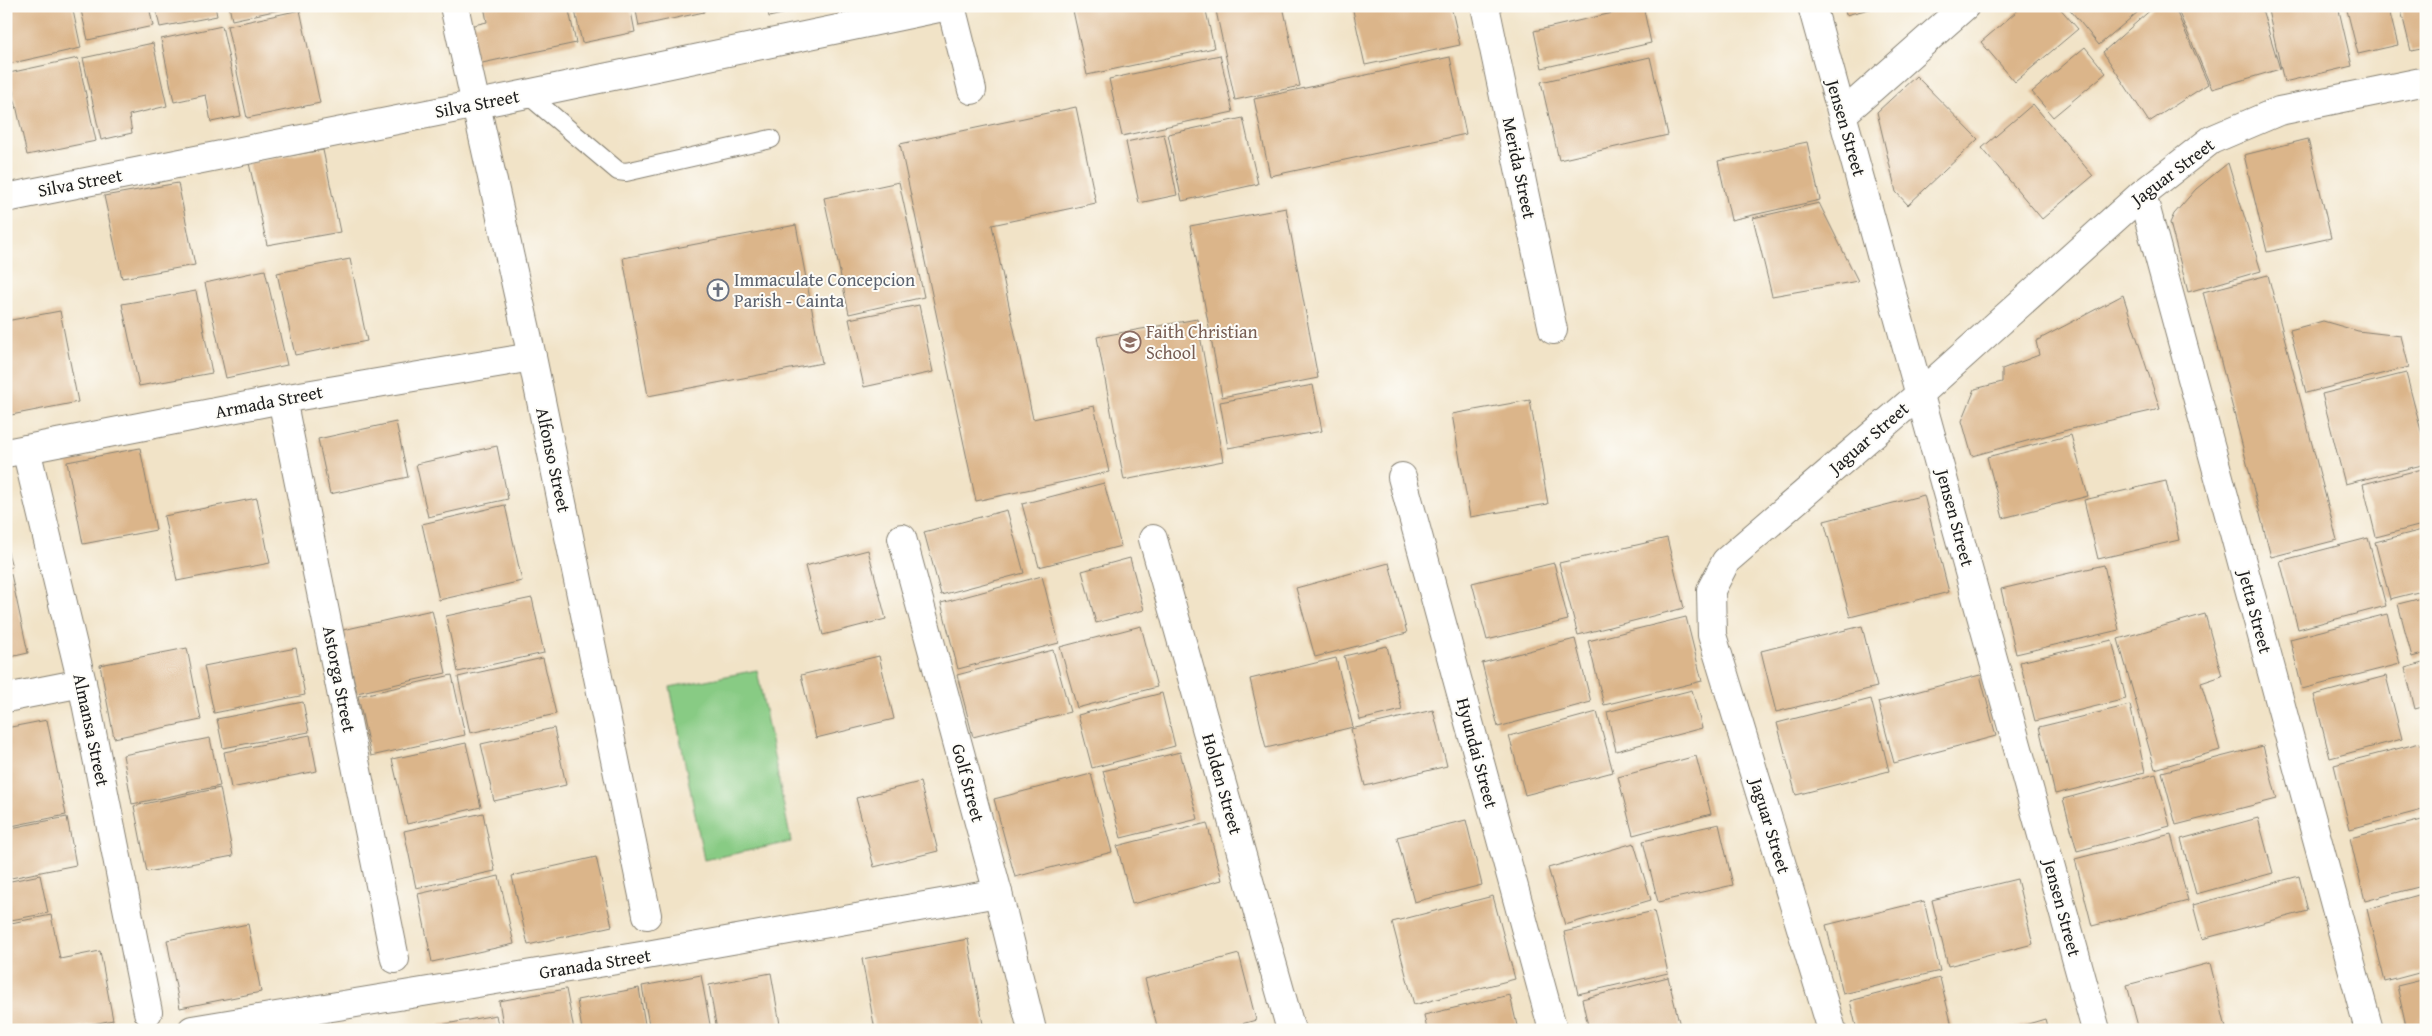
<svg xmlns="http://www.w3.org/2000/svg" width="2432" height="1036" viewBox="0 0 2432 1036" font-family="'Gentium Book Plus',serif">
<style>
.green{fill:#88cb84;stroke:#527450}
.building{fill:#dbb58a}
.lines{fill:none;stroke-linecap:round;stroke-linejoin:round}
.service-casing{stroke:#868072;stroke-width:20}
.minor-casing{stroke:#868072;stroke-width:30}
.service{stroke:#fff;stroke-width:18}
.minor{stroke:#fff;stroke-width:28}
.labels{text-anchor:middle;stroke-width:4;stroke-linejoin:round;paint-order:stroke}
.street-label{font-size:18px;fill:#1c1c1c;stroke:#fdfcf7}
.worship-label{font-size:18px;fill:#5b616d;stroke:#fdfcf7;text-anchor:start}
.education-label{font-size:18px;fill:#785e54;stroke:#fdfcf7;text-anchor:start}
</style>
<rect width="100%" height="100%" fill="#fdfcf7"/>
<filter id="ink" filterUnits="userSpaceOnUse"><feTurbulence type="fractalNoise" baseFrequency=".02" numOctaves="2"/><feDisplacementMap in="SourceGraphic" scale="10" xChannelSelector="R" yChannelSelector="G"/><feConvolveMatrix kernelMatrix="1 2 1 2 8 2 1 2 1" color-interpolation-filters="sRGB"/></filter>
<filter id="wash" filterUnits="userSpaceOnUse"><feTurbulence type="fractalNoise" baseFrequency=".0096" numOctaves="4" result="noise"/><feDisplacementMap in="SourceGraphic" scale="20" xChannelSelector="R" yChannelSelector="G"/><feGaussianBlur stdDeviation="1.12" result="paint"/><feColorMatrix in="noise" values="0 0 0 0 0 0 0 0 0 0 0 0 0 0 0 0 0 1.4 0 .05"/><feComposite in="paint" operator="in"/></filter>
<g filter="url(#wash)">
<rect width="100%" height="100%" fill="#f1e3c7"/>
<!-- green -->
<path class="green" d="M757,670L791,842L704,860L670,687Z"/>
<g id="blocks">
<!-- building -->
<g class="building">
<path d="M6,6H72L81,48L8,64Z"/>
<path d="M80,6H149L153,26L88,40Z"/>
<path d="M155,6H215L217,16L160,27Z"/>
<path d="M229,6H293V7L232,20Z"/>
<path d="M484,6H568L576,43L473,65L465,27L487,22Z"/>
<path d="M574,6H630L635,32L582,43Z"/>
<path d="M635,6H703L704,12L639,26Z"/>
<path d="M767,6H812V7L769,17Z"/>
<path d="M1072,6H1205L1214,48L1087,75Z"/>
<path d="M1215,6H1283L1300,86L1235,100Z"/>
<path d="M1352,6H1451L1460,45L1365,65Z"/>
<path d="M1643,6L1651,43L1542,68L1534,31Z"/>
<path d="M1844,6H1877V7L1846,15Z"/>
<path d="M2023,6H2058L2078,29L2015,82L1981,42Z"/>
<path d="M2067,6H2145L2099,45Z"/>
<path d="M2155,6H2174L2208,84L2149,122L2103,52Z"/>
<path d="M2176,6H2261L2280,69L2212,89Z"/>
<path d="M2267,6H2338L2352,66L2284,82Z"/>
<path d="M2346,6H2388L2398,45L2358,54Z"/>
<path d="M2400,6H2426V48L2411,51Z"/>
<path d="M300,10L320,103L247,118L227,26Z"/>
<path d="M222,26L241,116L211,122L206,95L174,102L161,39Z"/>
<path d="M153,43L167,106L129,115L132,133L101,140L83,58Z"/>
<path d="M2085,47L2106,73L2053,117L2032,92Z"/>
<path d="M1220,55L1233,112L1122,136L1109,79Z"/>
<path d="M1450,57L1466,134L1270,176L1254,99Z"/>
<path d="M1650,57L1668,135L1559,160L1541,82Z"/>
<path d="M78,58L96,141L27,155L9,73Z"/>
<path d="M1916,76L1978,139L1908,205L1896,192L1877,112Z"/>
<path d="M2033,104L2093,176L2042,219L1982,148Z"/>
<path d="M1076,107L1096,203L992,225L1033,419L1094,406L1109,472L976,501L900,144Z"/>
<path d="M1243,118L1258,184L1182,201L1168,134Z"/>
<path d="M1164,134L1177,195L1139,203L1126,142Z"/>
<path d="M2308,139L2331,238L2267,252L2244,155Z"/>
<path d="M1807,142L1820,200L1731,220L1718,161Z"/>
<path d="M323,150L340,232L267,245L249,163Z"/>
<path d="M2228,163L2261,271L2188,292L2170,223L2174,214L2196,189Z"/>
<path d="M899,182L924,297L849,314L824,198Z"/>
<path d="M178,183L195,265L122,278L104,196Z"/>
<path d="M1819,203L1858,281L1772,296L1753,218Z"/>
<path d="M1286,208L1318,378L1222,397L1190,226Z"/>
<path d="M796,225L822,363L648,396L623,258Z"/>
<path d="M350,259L367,341L295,355L277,273Z"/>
<path d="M265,270L287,365L226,378L205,283Z"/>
<path d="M2268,275L2337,540L2271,557L2203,292Z"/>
<path d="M196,291L212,373L139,386L122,304Z"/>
<path d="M2123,295L2160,409L2067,430L1972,456L1962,421L1975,389L2002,382V369L2039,355L2036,341Z"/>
<path d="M919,305L933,372L864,387L849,319Z"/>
<path d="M60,311L78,402L6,416V321Z"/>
<path d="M1197,319L1223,461L1124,480L1097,337Z"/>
<path d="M2323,321L2358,331L2401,336L2409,367L2306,393L2290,330Z"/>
<path d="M2406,373L2426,450V464L2345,484L2322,394Z"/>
<path d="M1313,385L1322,431L1228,448L1220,402Z"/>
<path d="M1530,400L1548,504L1470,517L1452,414Z"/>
<path d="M396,422L408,477L330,494L318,439Z"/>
<path d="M2071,435L2088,496L2003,518L1987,457Z"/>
<path d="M497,446L508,499L428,517L416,464Z"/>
<path d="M140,448L156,530L83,544L67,462Z"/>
<path d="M2426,468V524L2376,537L2363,484Z"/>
<path d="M2166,481L2179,540L2098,559L2084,500Z"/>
<path d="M1104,483L1121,546L1039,567L1022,504Z"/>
<path d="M1924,495L1949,592L1850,617L1824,521Z"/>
<path d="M257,498L270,563L177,581L164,516Z"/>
<path d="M505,505L522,581L439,600L422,524Z"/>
<path d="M1007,510L1024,573L941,595L924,532Z"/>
<path d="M2426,529V590L2390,599L2375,542Z"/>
<path d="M1667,538L1684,608L1578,635L1559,563Z"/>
<path d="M2368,538L2386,606L2298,629L2280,561Z"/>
<path d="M6,545L12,567L6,568Z"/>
<path d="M868,550L886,619L823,635L805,566Z"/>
<path d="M1130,558L1144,610L1096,623L1082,571Z"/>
<path d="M1389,563L1407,633L1315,657L1296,588Z"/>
<path d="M1554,563L1568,620L1487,640L1472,583Z"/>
<path d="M2104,565L2119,630L2016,654L2001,589Z"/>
<path d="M11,574L28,653L6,658V575Z"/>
<path d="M1042,576L1059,643L958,669L941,603Z"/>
<path d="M2426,597V653L2412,657L2398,604Z"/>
<path d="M532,598L544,653L458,672L446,616Z"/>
<path d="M432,610L446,673L357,693L343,630Z"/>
<path d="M2205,614L2222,676L2201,683L2220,750L2155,769L2118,639Z"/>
<path d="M2387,614L2400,664L2302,689L2290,639Z"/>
<path d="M1686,617L1702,681L1604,705L1588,641Z"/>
<path d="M1141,626L1157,687L1077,708L1060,647Z"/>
<path d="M1862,626L1877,687L1776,712L1761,651Z"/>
<path d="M1575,639L1591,702L1498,727L1482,663Z"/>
<path d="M2112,640L2126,699L2035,721L2020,662Z"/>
<path d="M1387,646L1402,710L1360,720L1344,656Z"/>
<path d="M187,648L201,720L114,738L100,665Z"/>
<path d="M296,648L305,695L214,713L204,666Z"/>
<path d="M1053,650L1070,712L973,737L957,675Z"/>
<path d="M879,656L894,719L816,738L801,675Z"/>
<path d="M543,658L556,714L470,733L458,677Z"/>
<path d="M1336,658L1353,727L1266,748L1250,679Z"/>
<path d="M2426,662V706L2415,709L2405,668Z"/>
<path d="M452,675L465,735L371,756L358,696Z"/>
<path d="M1980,675L1996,736L1894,763L1878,702Z"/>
<path d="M2386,676L2402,739L2330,758L2314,695Z"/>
<path d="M1692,690L1702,728L1616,751L1607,712Z"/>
<path d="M1162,693L1175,746L1092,768L1078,715Z"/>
<path d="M1871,699L1889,771L1796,795L1777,723Z"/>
<path d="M303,702L309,732L223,748L217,719Z"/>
<path d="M2130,705L2145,772L2055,794L2039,727Z"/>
<path d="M1433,710L1447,766L1365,786L1351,729Z"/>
<path d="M1597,712L1613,772L1525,795L1509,736Z"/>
<path d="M47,720L66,815L6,827V757L9,756L6,728Z"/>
<path d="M554,728L566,785L494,801L481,744Z"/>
<path d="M310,735L317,771L231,788L224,752Z"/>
<path d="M210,738L220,786L132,804L123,755Z"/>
<path d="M466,743L481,807L407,824L392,759Z"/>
<path d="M2420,743L2426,764V809L2350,829L2334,765Z"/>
<path d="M2263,746L2277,799L2176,825L2162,772Z"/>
<path d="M1180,752L1198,819L1121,838L1103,771Z"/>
<path d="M1696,756L1711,814L1633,835L1618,777Z"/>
<path d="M1091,774L1112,852L1015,877L994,799Z"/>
<path d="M2156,774L2170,826L2077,851L2063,799Z"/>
<path d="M920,782L938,851L874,867L856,798Z"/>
<path d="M220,788L233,856L147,872L134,806Z"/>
<path d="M483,813L495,871L416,888L404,831Z"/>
<path d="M67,817L76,865L6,879V829Z"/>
<path d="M2258,818L2273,873L2196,894L2181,839Z"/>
<path d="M2426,819V885L2365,901L2350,838Z"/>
<path d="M1466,820L1482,885L1414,902L1397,837Z"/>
<path d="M1207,823L1222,880L1132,904L1117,846Z"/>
<path d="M1719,824L1733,885L1658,902L1643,841Z"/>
<path d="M2171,834L2188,901L2092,926L2075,859Z"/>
<path d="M1634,843L1651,900L1565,925L1548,868Z"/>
<path d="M596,857L612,926L528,945L512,876Z"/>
<path d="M40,875L48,913L6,921V882Z"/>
<path d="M499,876L514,944L432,962L418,894Z"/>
<path d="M2299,876L2308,911L2202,939L2193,905Z"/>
<path d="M2017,879L2033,944L1948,966L1932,900Z"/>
<path d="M2426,893V971L2385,982L2367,909Z"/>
<path d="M1493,896L1515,979L1414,1005L1392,922Z"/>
<path d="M1924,901L1940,971L1843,994L1826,925Z"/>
<path d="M1654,911L1668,973L1578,994L1564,932Z"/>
<path d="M51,915L60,959L100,951L113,1020L63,1030H6V924Z"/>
<path d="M248,924L261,992L180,1008L167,940Z"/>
<path d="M968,939L984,1030H875L862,959Z"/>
<path d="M1239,954L1256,1020L1220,1030H1158L1145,979Z"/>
<path d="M2210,963L2226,1028L2139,1030L2127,985Z"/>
<path d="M771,973L781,1030H717L709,985Z"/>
<path d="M701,975L711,1030H650L642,986Z"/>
<path d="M1668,977L1681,1030H1589L1582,999Z"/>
<path d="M1940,978L1953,1030H1857L1850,1001Z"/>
<path d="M2426,979V1030H2407L2397,986Z"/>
<path d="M639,988L646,1030H582L577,1000Z"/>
<path d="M566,989L574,1030H504L499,1001Z"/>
<path d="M1510,995L1518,1030H1427L1424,1015Z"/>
<path d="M496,1015L499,1030H441L440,1025Z"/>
<path d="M2045,1019L2048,1030H2011V1029Z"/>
</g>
</g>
</g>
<g filter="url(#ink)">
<use href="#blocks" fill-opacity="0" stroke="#868072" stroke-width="1"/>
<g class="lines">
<!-- service casing -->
<g class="service-casing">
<path id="service" d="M527,94L618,171L626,172L771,139"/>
</g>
<!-- minor casing -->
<g class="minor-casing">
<g id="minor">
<path d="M454,6L532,357L647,915"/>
<path d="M951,6L972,90"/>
<path d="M1485,6L1553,330"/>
<path d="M1812,6L2096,1030"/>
<path d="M1843,114L1965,6"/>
<path d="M2142,194L2369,1030"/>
<path d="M6,198L527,94L948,6"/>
<path d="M282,399L395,959"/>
<path d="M26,449L82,683L148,1012"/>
<path d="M6,453L282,399L532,357"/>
<path d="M1402,477L1553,1030"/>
<path d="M902,538L998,893L1032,1030"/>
<path d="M1153,539L1291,1030"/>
<path d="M6,698L82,683"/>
<path d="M192,1030L641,956L998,893"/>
<path d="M1832,1030L1712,635L1711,590L1726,561L1921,393L2142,194L2211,140L2279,111L2426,81"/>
</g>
</g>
<!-- service -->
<use href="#service" class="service"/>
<!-- minor -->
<use href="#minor" class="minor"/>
</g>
</g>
<!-- icons -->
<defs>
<g id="church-ring" transform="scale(1.125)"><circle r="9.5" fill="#fdfcf7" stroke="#6b7280" stroke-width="1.5"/><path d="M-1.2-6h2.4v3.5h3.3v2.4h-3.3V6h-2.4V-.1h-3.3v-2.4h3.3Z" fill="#6b7280"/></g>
<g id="school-ring" transform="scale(1.125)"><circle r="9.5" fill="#fdfcf7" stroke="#8d6e63" stroke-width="1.5"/><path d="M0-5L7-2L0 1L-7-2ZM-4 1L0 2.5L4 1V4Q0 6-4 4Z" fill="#8d6e63"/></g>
</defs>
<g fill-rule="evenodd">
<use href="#church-ring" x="718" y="290"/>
<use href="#school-ring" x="1130" y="342"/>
</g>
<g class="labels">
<!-- street labels -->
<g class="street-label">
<text transform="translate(477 104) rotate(-11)" y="6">Silva Street</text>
<text transform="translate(1846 128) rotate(74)" y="6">Jensen Street</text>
<text transform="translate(1519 168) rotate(78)" y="6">Merida Street</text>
<text transform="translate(2173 172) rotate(-37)" y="6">Jaguar Street</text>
<text transform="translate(80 183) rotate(-11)" y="6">Silva Street</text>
<text transform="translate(269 402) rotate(-11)" y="6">Armada Street</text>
<text transform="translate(1869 438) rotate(-41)" y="6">Jaguar Street</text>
<text transform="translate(553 460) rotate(78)" y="6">Alfonso Street</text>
<text transform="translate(1955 518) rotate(75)" y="6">Jensen Street</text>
<text transform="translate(2255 612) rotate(75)" y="6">Jetta Street</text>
<text transform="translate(339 679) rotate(79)" y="6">Astorga Street</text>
<text transform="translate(91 730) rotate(78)" y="6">Almansa Street</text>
<text transform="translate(1477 753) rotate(75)" y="6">Hyundai Street</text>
<text transform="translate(968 783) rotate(75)" y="6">Golf Street</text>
<text transform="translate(1222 784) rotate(74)" y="6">Holden Street</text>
<text transform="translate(1770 826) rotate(73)" y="6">Jaguar Street</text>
<text transform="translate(2062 908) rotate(75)" y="6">Jensen Street</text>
<text transform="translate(595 964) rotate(-9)" y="6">Granada Street</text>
</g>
<!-- worship labels -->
<g class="worship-label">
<text x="734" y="286">Immaculate Concepcion<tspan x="734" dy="21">Parish - Cainta</tspan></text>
</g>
<!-- education labels -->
<g class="education-label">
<text x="1146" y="338">Faith Christian<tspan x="1146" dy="21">School</tspan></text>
</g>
</g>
<!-- margin -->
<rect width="2432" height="1036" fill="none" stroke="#fdfcf7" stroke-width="25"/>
</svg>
